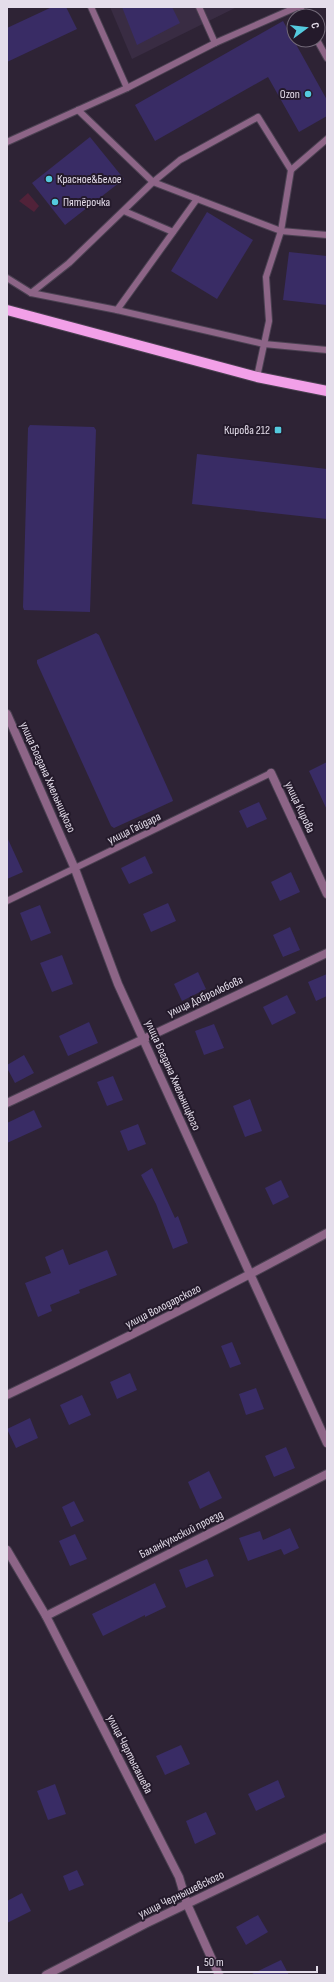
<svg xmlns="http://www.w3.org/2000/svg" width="334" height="1982" viewBox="0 0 334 1982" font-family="'Sofia Sans Condensed',sans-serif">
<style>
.built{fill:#392c43}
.green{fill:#512239}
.building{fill:#392c65}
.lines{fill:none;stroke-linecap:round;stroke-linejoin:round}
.lane-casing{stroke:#4b4152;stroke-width:8}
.street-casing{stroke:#4b4152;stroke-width:10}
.primary-casing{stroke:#4b4152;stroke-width:12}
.lane{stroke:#8d6587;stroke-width:6}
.street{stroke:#8d6587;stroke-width:8}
.primary{stroke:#f2a0e8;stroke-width:10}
.poi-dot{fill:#54cade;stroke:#241a2b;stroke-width:1.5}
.labels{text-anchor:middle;stroke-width:4;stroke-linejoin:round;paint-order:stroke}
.poi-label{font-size:12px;fill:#e4ddea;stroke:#241a2b;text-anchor:end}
.street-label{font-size:12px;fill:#e4ddea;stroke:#241a2b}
</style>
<rect width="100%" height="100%" fill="#2e2335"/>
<!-- built -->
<path class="built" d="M110,7H237L132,59Z"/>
<!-- green -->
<path class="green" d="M28,193L39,206L34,212L19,201Z"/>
<!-- building -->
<g class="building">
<path d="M52,7H66L77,29L7,62V28Z"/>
<path d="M122,7H172L180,23L137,45Z"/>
<path d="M283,21L327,100V116L299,132L268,77L155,141L135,105Z"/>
<path d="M90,137L124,179L65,225L32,183Z"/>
<path d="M207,212L253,240L217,299L171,271Z"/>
<path d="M289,252L327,256V305L283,300Z"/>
<path d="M30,425L94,427L96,430L90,612L24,610L23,607L28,428Z"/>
<path d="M197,454L327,469V519L192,504Z"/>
<path d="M96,633L99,635L172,798L173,801L114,828L111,826L37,663V660Z"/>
<path d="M327,762V810L309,771Z"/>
<path d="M259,802L267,819L247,828L239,811Z"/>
<path d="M7,837L23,872L7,879Z"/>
<path d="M145,856L153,873L129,884L121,868Z"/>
<path d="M291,872L300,892L280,901L271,882Z"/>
<path d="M168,903L176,921L151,932L143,914Z"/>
<path d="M40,905L51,933L31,941L20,913Z"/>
<path d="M290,927L300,950L283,957L273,935Z"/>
<path d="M62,955L73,984L52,992L40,963Z"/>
<path d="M198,972L206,989L182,1001L174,984Z"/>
<path d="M327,974V996L316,1001L308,982Z"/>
<path d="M287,995L296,1013L272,1025L263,1007Z"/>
<path d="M89,1022L98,1043L68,1056L59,1036Z"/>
<path d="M214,1024L224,1048L204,1055L195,1031Z"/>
<path d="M24,1055L34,1073L15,1083L7,1068V1065Z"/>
<path d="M113,1076L123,1100L107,1106L97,1082Z"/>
<path d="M250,1099L262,1131L245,1137L233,1106Z"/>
<path d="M34,1110L42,1127L7,1143V1123Z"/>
<path d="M138,1124L146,1144L128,1151L120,1131Z"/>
<path d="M152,1168L175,1218L178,1216L188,1243L173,1249L156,1204L141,1175Z"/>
<path d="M281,1180L289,1197L273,1205L265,1188Z"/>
<path d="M63,1249L69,1265L107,1250L117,1275L79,1290L80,1293L50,1305L52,1311L38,1317L25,1283L51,1273L45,1257Z"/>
<path d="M232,1342L241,1364L230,1368L221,1346Z"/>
<path d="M130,1373L137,1390L117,1399L110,1382Z"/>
<path d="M256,1388L264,1409L246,1415L239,1394Z"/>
<path d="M82,1395L91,1415L69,1425L60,1405Z"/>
<path d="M30,1418L38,1438L16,1448L7,1429Z"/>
<path d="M286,1447L295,1468L274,1477L265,1456Z"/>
<path d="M209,1471L222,1498L200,1509L188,1482Z"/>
<path d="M74,1501L84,1521L71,1527L62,1507Z"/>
<path d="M290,1528L299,1548L284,1555L281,1549L248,1561L239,1538L260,1531L263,1540Z"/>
<path d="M75,1534L87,1559L70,1566L59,1541Z"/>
<path d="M207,1559L214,1576L186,1588L179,1570Z"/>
<path d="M155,1583L166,1607L145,1617V1615L103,1636L92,1614Z"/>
<path d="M181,1745L190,1764L165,1775L156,1756Z"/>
<path d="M278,1780L285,1797L256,1811L248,1794Z"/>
<path d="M55,1784L66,1814L48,1820L37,1791Z"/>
<path d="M206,1812L216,1834L195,1844L186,1821Z"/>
<path d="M77,1870L84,1885L69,1891L63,1876Z"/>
<path d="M22,1893L31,1911L7,1923V1901Z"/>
<path d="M258,1915L268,1932L246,1945L236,1927Z"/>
<path d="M281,1960L289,1975H250Z"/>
</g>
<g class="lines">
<!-- lane casing -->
<g class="lane-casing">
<g id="lane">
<path d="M91,7L127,88"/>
<path d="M199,7L215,43"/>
<path d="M300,7L304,16"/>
<path d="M317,40L327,58"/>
<path d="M78,110L153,182L281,231L266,277L269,321L257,377"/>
<path d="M7,142L127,88L215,43L297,7"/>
<path d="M291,170L327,139"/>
<path d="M124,211L173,232"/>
<path d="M7,278L31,293L117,310L264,344L327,350"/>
<path d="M31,293L69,263L153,182L180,160L258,117L291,170L281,231L327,235"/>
<path d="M117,310L197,199"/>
<path d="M7,901L271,773"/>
</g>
</g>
<!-- street casing -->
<g class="street-casing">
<g id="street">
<path d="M7,714L75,869L118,984L327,1443"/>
<path d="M271,773L327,894"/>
<path d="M7,1103L327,953"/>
<path d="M7,1395C115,1344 222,1290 327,1233"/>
<path d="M7,1550L46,1616L179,1877L187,1904L219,1975"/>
<path d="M46,1616L327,1474"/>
<path d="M46,1975L145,1924L327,1837"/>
</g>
</g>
<!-- primary casing -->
<g class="primary-casing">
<path id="primary" d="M7,310L257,377L327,391"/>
</g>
<!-- lane -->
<use href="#lane" class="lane"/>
<!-- street -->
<use href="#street" class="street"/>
<!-- primary -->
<use href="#primary" class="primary"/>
</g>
<!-- markers -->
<g class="poi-dot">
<circle cx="308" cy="94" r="4"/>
<circle cx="49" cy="179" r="4"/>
<circle cx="55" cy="202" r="4"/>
<rect x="274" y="426" width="8" height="8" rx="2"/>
</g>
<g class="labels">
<!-- poi labels -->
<g class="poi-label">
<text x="300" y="98">Ozon</text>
<text x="57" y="183" text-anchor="start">Красное&amp;Белое</text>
<text x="63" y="206" text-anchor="start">Пятёрочка</text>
<text x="270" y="434">Кирова 212</text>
</g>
<!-- street labels -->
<g class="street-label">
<text transform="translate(48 777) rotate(66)" y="4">улица Богдана Хмельницкого</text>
<text transform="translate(300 807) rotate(65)" y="4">улица Кирова</text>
<text transform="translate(134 828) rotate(-26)" y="4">улица Гайдара</text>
<text transform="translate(205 996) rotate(-25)" y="4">улица Добролюбова</text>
<text transform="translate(173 1075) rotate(66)" y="4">улица Богдана Хмельницкого</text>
<text transform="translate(163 1306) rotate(-27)" y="4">улица Володарского</text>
<text transform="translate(181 1534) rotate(-27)" y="4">Баланкульский проезд</text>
<text transform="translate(130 1754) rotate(63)" y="4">улица Чертыгашева</text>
<text transform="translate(181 1894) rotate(-26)" y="4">улица Чернышевского</text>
</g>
</g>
<!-- border -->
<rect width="334" height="1982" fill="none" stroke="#e4ddea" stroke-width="16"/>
<!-- north arrow -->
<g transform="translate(306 28) rotate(75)"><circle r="19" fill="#241a2b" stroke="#716877"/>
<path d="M0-3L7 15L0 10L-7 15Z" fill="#54cade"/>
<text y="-6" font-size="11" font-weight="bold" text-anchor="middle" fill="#e4ddea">С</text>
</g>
<!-- scale -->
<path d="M198 1966v6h119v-6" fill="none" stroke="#e4ddea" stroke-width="2"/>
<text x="204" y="1966" font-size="12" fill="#e4ddea" stroke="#241a2b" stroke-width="3" paint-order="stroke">50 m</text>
</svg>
